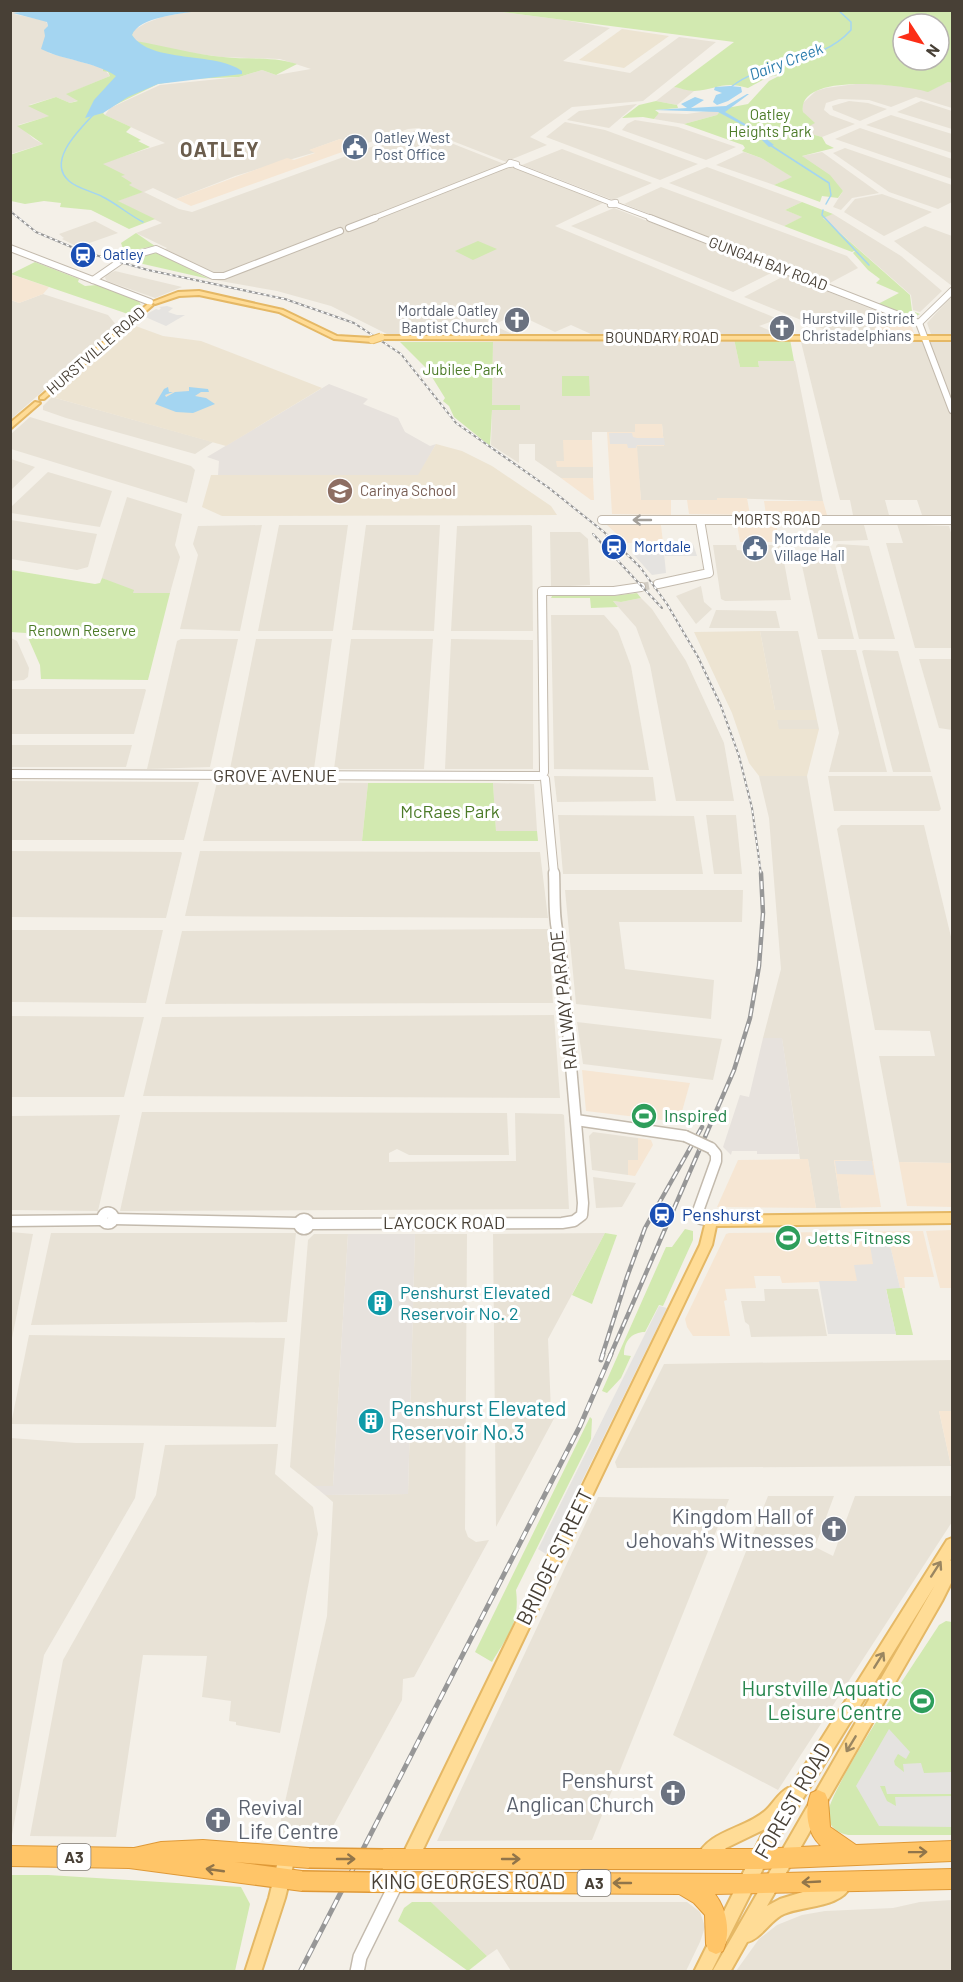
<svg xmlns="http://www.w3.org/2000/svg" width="963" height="1982" viewBox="0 0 963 1982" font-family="Barlow,sans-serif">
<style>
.residential{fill:#e8e2d6}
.commercial{fill:#f6e6d3}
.industrial{fill:#e7e2dd}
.education{fill:#ede4d2}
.green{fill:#d2e9b0;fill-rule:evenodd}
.parking{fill:#e5e3e0}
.water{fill:#a4d5f1}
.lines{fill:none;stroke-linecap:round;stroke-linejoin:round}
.stream{stroke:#a4d5f1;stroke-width:1.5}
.minor-tunnel{stroke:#d2cdc4;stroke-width:8;stroke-dasharray:8 4;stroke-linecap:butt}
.minor-far4-casing{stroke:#c3baad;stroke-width:6}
.minor-far3-casing{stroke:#c3baad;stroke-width:8}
.minor-far2-casing{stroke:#c3baad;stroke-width:10}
.minor-far1-casing{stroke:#c3baad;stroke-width:13}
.minor-casing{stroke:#c3baad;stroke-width:16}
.major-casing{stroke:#e5b865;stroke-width:4}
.highway-casing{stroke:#df9937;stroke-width:2}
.minor-far4{stroke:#fff;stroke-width:4.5}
.minor-far3{stroke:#fff;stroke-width:6}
.minor-far2{stroke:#fff;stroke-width:8}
.minor-far1{stroke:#fff;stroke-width:10}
.minor{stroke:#fff;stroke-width:13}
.major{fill:#ffdc96;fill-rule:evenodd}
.highway{fill:#ffc568;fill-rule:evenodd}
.rail-far2-casing{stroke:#979797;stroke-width:2}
.rail-far1-casing{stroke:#979797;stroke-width:4.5}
.rail-casing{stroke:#979797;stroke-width:5}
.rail-far2{stroke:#fff;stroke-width:1.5;stroke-dasharray:3;stroke-linecap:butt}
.rail-far1{stroke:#fff;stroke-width:2;stroke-dasharray:8;stroke-linecap:butt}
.rail{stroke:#fff;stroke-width:3;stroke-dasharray:9;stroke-linecap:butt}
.minor-bridge-casing{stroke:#c3baad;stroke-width:13;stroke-linecap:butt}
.major-bridge-casing{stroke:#e5b865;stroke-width:9;stroke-linecap:butt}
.highway-bridge-casing{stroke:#df9937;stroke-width:22;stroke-linecap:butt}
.minor-bridge{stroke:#fff;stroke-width:10}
.major-bridge{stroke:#ffdc96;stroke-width:7}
.highway-bridge{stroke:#ffc568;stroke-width:19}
.oneway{stroke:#a4a09a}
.oneway2{stroke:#9a8661}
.oneway3{stroke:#91754a}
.labels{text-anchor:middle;stroke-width:6;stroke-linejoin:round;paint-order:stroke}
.far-park-label{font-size:15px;fill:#4c7b28;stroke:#fff}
.far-service-label{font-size:15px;fill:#4e5e75;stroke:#fff;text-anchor:start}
.far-transit-label{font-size:15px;fill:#164399;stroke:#fff;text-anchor:start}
.far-street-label{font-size:15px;fill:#484036;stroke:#fff}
.far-worship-label{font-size:15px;fill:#5b616d;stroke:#fff;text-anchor:end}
.far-education-label{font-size:15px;fill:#785e54;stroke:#fff;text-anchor:start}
.far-water-label{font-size:16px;font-style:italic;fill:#2d7dad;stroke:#fff}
.shield{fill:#fff;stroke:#7f7972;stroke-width:1.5}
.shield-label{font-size:16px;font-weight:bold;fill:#484036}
.street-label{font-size:18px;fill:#484036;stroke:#fff}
.park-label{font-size:18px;fill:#4c7b28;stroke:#fff}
.leisure-label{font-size:18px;fill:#27864d;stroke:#fff;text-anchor:start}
.transit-label{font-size:18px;fill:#164399;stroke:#fff;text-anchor:start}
.culture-label{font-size:18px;fill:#0d838f;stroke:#fff;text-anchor:start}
.far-district-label{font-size:20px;font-weight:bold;letter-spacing:1.5px;fill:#6b5d4d;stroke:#fff}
.near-culture-label{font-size:21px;fill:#0d838f;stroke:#fff;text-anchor:start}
.near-worship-label{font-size:21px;fill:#5b616d;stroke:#fff;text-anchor:end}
.near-street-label{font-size:21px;fill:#484036;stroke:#fff}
.near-leisure-label{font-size:21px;fill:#27864d;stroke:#fff;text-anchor:end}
</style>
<rect width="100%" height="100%" fill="#f4f0e8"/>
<!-- residential -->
<g class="residential">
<path d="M197,10L494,11L564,20L610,28L563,61L630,73L679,37L716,42L643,101L572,107L530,137L547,145L510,160L509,163L419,128L408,129L359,146L340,139L310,150L316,152L235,176L176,199L153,188L144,192L179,209L192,212L418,130L603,203L555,226L778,319L759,326L778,334H591L571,325L555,332L517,314L493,325L512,334H387L331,306L277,291L209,279L157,253L167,248L136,233L162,223L117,201L142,192L91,167L165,143L105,115L110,108L160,85L239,77L262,70L276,75L311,69L280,59L222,57L176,51L136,41L132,35L134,30L146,23L162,17Z"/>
<path d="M19,11H21L14,14L46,21L48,26L45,36L49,53L103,68L110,76L67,94L79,100L70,103L56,97L29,105L50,116L18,125L34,139L43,144L11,154V12Z"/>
<path d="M948,82L952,83V108L916,97L891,107L869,100L839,99L826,103L824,110L830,115L855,124L822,137L799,131L807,118L803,112L802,104L816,91L826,88L863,83L911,87L928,91Z"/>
<path d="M674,87L694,91L677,105L656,101Z"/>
<path d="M849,101L868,103L887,109L860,121L833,110L832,106Z"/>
<path d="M921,101L952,111V129L897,112Z"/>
<path d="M637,104L609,128L567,120L579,111Z"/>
<path d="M722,109L717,115L684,124L654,119L659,113L687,114Z"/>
<path d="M891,115L952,134V153L866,125Z"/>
<path d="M635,120L678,127L736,147L706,160L622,130L627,124Z"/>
<path d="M565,122L605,130L698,164L660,180L546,137Z"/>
<path d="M860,128L952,159V179L835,139Z"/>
<path d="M845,148L952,185V202L938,209L889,192L833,153Z"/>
<path d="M562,149L652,183L613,200L522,165Z"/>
<path d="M744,152L761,158L793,177L774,185L716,165Z"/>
<path d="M822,152L879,193L852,198L841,210L833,207L843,191L802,156Z"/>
<path d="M707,167L802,202L785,210L803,217L784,226L669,183Z"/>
<path d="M661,187L847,256L858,268L828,284L624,204Z"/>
<path d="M882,194L932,212L884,236L844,212L855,199Z"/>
<path d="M614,208L775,271L733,292L571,226Z"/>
<path d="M833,214L901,256L942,291L920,312L913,310L911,295L822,217Z"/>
<path d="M95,221L118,233L78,247L62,239L64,238L59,234Z"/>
<path d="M925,226L952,236V286L894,241Z"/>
<path d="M115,271L182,287L155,298L107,281L105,278L106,275Z"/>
<path d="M786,275L894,318L874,329L886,334H836L744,297Z"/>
<path d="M43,294L108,315L117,326L11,419L10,300L19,303Z"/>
<path d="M952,296V335L931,334L927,323Z"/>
<path d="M734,339L740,367L759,366L758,361H795L823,501L718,498L717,500H641L636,446H664L662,424L635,425V432H592V440H564V461L557,467H593V478H561L535,460V444H519V463L491,445L492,410H520L519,405H492L493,342Z"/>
<path d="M803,341H952V516L922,515L917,500H885L889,515H853L850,500H840L801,342Z"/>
<path d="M52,397L213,442L195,454L66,418L43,410V406Z"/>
<path d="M30,417L191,466L195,470L187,503L11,449V434Z"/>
<path d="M11,459L35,467L11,490L10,459Z"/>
<path d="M48,472L112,491L100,527L11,513V507Z"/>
<path d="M127,497L182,514L175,545L180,557L170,593H133L102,578Z"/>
<path d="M11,520L97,534L88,567L77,570L11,559Z"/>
<path d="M809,524H860L864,525L868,540L813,542Z"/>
<path d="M897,524L949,526L952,536V648H915L886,543H903Z"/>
<path d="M262,525L240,631L180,629L198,555L193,544L198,526Z"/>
<path d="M279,525H348L333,631H258Z"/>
<path d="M366,525H440L434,631L352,630Z"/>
<path d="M530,525L532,526L533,631H451L457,526Z"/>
<path d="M550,532H580L588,539L590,585L551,587Z"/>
<path d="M838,544L869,546L895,639H859L836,546Z"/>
<path d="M713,545H736L737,550L747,551L746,545H781L791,600L725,601L721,599Z"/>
<path d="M799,552H832L854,639H818Z"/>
<path d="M701,586L704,602L712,609L696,624L676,596Z"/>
<path d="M641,598L652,609L686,661L724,743L734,801H676L650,665L636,627L613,601L621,602Z"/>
<path d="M716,610L776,611L780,628H709Z"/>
<path d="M551,615H604L618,631L631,666L649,770L554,769Z"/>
<path d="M760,631H798L815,710H775Z"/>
<path d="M11,638L17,641L29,668L28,677L24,680L11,681Z"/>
<path d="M181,639H238L210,767L147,769L177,641Z"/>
<path d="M256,639H332L314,769H230Z"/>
<path d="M351,639H433L424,769H334Z"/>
<path d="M451,639L533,640V769H445Z"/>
<path d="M821,650H856L887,772H829L839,733Z"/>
<path d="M864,650L898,651L931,772H893L862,651Z"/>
<path d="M919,659H952V730L939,728Z"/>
<path d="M11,689H145L146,690L134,734H11Z"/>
<path d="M777,720H817L819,729H778Z"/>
<path d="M11,745H132L126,767H11Z"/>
<path d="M554,776L653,777L656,801L557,802Z"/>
<path d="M759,776H807L873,1161L834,1160L841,1208H816L808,1160L800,1159L782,1039L763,1038L781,969L769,818Z"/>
<path d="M828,776H932L941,809L939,811H834Z"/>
<path d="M11,781L199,782L184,840H11Z"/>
<path d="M217,782L368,783L362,841H203Z"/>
<path d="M493,783L534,784L537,831H496Z"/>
<path d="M558,815L694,816L703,874H563Z"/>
<path d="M706,815H736L742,874H714Z"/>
<path d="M841,825H924L952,941V1163L899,1162L879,1056H935L930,1031L875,1030L837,829Z"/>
<path d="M11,851L181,852L182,853L166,918L11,917Z"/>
<path d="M200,851L540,852L548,918L185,916Z"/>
<path d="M565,890H743L742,922H619L625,969L714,980L711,1019L576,1004Z"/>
<path d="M548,929L553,1003L165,1004L182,931Z"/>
<path d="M11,930H163L146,1003L11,1002Z"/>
<path d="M554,1015L560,1098L143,1096L162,1017Z"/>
<path d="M11,1016L144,1017L124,1097H11Z"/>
<path d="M577,1022L722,1039L713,1080L583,1064Z"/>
<path d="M142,1112L507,1113L509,1155H409L397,1149L389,1153V1162L516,1161L515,1113L562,1114L564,1115L569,1209L120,1211Z"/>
<path d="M120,1115L98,1211L11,1210V1116Z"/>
<path d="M593,1132L638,1138V1161L628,1160V1175L592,1170L589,1136Z"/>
<path d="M593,1177L636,1183L622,1207L596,1208Z"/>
<path d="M11,1232L33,1234L11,1343L10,1232Z"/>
<path d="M51,1233H296L287,1322L31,1325Z"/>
<path d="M605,1233L548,1339L551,1411H558L496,1527L493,1234Z"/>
<path d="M314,1234H348L333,1486H314L290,1467L308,1240Z"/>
<path d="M415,1234H467L465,1529L468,1537L476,1542L489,1540L414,1677L403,1679L402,1700L327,1837L278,1833L327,1616L333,1502L325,1495L408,1494Z"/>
<path d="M764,1289H818L827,1336L751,1337L749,1325L745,1322L741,1301H765Z"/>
<path d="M29,1335L285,1338L276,1427L11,1424Z"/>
<path d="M952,1360V1411H939L951,1466L617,1468L615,1462L664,1364Z"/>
<path d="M11,1438L76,1443H144L135,1498L44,1655L12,1835Z"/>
<path d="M278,1444L275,1474L313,1507L318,1534L280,1733L236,1725V1722L229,1721L231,1701L202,1697L207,1656L143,1655L116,1837L30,1836L63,1660L156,1495L165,1445Z"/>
<path d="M768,1496H834L815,1547L833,1556L855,1496H952V1522L778,1790L673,1735Z"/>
<path d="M598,1497L729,1499L592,1840L437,1841Z"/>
<path d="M952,1900V1971H736L759,1939L777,1925L802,1915L825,1911L893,1908L920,1902Z"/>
<path d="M431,1902H687L700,1912L705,1927L700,1942L686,1971H511L497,1949L487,1956Z"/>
</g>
<!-- commercial -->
<g class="commercial">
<path d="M340,139L359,146L191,206L176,199L287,158L294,160L315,153L309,150Z"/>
<path d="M10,274L49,287L43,294L19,303L11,300Z"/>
<path d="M894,318L911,324L914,333L886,334L873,329Z"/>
<path d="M635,424H662L664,446H637L641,500H671V515L612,514L607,432H635Z"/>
<path d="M563,440H592L593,467H557L556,461H564Z"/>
<path d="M561,478H593L594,500H591Z"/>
<path d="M717,498H747L750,515L689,514L687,500H717Z"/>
<path d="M764,501H823L827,515H766Z"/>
<path d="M737,524H776L780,542H740Z"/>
<path d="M607,525H661L663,542L627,543Z"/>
<path d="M582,1070L690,1083L679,1122L586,1111Z"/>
<path d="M638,1138L651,1140L653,1145L635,1176L628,1175V1160H638Z"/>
<path d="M808,1159L816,1208L717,1207L738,1160Z"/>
<path d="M834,1160L873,1161L881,1207L841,1208Z"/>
<path d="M899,1162L952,1163V1207L907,1206Z"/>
<path d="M952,1230V1288H940L926,1231Z"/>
<path d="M923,1231L934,1277H904L905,1288H900L890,1245H870L874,1264L857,1281L782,1283L780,1276H754L756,1288L725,1289L727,1300L724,1301L730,1336H693L687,1327L685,1319L726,1234L729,1233Z"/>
<path d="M939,1411H952V1466H951Z"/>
</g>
<!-- industrial -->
<g class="industrial">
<path d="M329,384L368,399L363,404L398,418L405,432L430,446L436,444L419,475H218L219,461L207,457Z"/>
<path d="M763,1038H782L799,1154H757V1151H732L731,1155L723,1147L740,1095L749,1097Z"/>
<path d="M348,1234H415L408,1494L325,1495L314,1486H333Z"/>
</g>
<!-- education -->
<g class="education">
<path d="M622,29L669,36L624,68L579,60Z"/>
<path d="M133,325L163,336L201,341L322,388L226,446L52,397Z"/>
<path d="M436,444L462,451L492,466L551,506L557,515L222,516L202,507L211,475H418Z"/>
<path d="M760,631L775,710H815L817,720H777L779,729H819L807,776H759L749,763L732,713L694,632Z"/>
</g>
<!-- green -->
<g class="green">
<path d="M494,11H952V83L948,82L928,92C907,85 796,71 803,112L815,123L800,131L822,137L826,144L834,148L802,156L830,175L843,191L838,198L822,196L820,202L774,185L792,177L761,158L742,151L745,148L743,145L684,124L717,115L722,109L748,104L769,81L783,74L768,77L748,88C723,80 716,90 694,91C688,91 680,88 674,87L734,42ZM903,24H939V60H903Z"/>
<path d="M134,30L132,35L136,41C165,46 193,54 223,57C248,60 272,56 297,64L276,75L262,70L239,77L189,79L158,84L107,109L103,113L105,115L131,127L126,132L141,140L138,141L150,147L103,164L125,175L121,176L132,183L129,185L143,192L118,201L155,219L129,229L91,210L60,207L61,203L44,201L25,204L11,201L10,155L43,144L17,126L49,116L28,106L56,97L70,103L78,101L66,94L110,76L108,72L103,71V68Z"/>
<path d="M656,101L677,105L678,108L655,110L659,113L654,119L643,117L622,118L639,105Z"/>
<path d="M802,202L833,214L823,218L910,295L912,311L920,314L914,317L878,304L899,293L876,283L880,279L868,270L853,253L856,250L852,252L784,226L802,217L785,210Z"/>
<path d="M136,233L155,246L124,252L121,243Z"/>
<path d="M478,241L497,249L473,260L455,251Z"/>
<path d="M156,252L209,279L130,261Z"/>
<path d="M35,262L79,279L78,282L85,286L97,285L139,301L141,306L128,314L11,274Z"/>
<path d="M734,339H790L794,361H758L759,367H740Z"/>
<path d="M400,342H493L492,405H520V410H492L490,446L454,417L449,406L443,401L445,398L427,369Z"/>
<path d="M562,376H589L590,396H562Z"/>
<path d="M11,570L95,584L100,583L102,578L134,590L133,593H170L148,680L41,679L40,665L26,633L11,632Z"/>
<path d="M637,593L641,598L621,602L613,601L618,607L591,608L590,598H551L552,596H611Z"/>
<path d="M368,783H493L496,831H537L538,841H362Z"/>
<path d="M685,1229L693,1231V1240L663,1306L659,1305L645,1332C632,1332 624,1341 624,1355L631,1356L621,1378L607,1393L602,1391L666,1247H672Z"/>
<path d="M605,1233L617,1235L592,1304L572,1295Z"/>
<path d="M886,1288H902L913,1335H896Z"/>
<path d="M590,1417L592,1419L591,1439L516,1590C520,1623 508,1635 492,1662L475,1652Z"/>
<path d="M946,1621L952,1622V1835H848C837,1833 828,1826 828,1814C827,1792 921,1653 939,1625Z"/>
<path d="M11,1875H48L241,1887L250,1904L235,1971H11Z"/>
<path d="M412,1902H431L487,1956L468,1971L398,1921L404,1908Z"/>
</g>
<!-- parking -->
<g class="parking">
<path d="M167,306L173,308L168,312L177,315H185L166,326L143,316L156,309L159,310L161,308L159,307Z"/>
<path d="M609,433H632L633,437L637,438H664L665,445H637L636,448H628L627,444H610Z"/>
<path d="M666,544H693L697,556H665L664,553L666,573L652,575L634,555L653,554L652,550L637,548L636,546L663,545L664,551V545Z"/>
<path d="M835,1161H872L874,1175L837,1174Z"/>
<path d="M870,1245H890L900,1288L886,1289L896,1334H828L819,1281H857L854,1265L873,1264Z"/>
<path d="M659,1306L667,1308L546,1554L538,1549Z"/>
<path d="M889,1729L910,1752L906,1759L898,1754L894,1761L895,1765L904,1772L903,1764L921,1763L924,1773L952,1772V1794H887L885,1786H880L887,1801L896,1806L895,1797L952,1796V1827L879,1826L856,1786Z"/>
</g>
<!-- water -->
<g class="water">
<path d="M19,11H197C180,14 139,17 132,35C151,64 215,51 242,71V74L158,84L128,97L103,113L85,118L94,100L116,76C93,61 65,61 41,49L45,36L44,30L48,26L47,22L13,13L20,12Z"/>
<path d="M730,86L741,87L742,92L728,101L717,105L713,102L716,95L722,93L714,90L715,87Z"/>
<path d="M747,94H749L725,112L754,129L774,145L769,147L752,130L718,112L655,110L687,108L681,104L695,97L704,100L691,108L726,106Z"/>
<path d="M168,387L169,392H173L165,395L166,397L175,392L189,391V387L208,389L209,392H201L195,396L206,398L215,404L193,413L176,412L155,404L164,389Z"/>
</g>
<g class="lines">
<!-- stream -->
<g class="stream">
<path d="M731,87C766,59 820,65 851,30V22L838,10"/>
<path d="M94,114C80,129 46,161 69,181C78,189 92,191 103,197C117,204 129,215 143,222"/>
<path d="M770,145L829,183L831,195L826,204"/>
<path d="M823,210L822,215L869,265"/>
</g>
<!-- minor-tunnel -->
<path class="minor-tunnel" d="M641,587L658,584"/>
<!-- minor-far4 casing -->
<g class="minor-far4-casing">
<g id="minor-far4">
<path d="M510,162L517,164L508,165Z"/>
<path d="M516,166L611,203L616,202"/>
<path d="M611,203L610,205H617L654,219"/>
<path d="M371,219L508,165"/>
</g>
</g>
<!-- minor-far3 casing -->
<g class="minor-far3-casing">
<g id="minor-far3">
<path d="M650,218L919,323"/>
<path d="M349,228L375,218"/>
<path d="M10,248L150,302"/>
<path d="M93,280L125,258L156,249L213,276H224L340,231"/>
<path d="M919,323L952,410"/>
<path d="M919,323L952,291"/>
</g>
</g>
<!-- minor-far2 casing -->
<g class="minor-far2-casing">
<g id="minor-far2">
<path d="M602,520H952"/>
<path d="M658,584L709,573L700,520"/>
<path d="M544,772L542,591H614L641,587"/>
<path d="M10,774L539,776"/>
<path d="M545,779L554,874"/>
</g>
</g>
<!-- minor-far1 casing -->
<g class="minor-far1-casing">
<g id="minor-far1">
<path d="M576,1120L685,1136"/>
<path d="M711,1148L716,1154V1161L697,1214L701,1219L711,1221"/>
<circle cx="108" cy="1218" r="5.5"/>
<circle cx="304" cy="1224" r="5"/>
<path d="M113,1219L298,1223"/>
<path d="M10,1221L102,1220"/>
<path d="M310,1224L562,1223L574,1221L582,1215L583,1203L560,940C553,924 555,892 554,873"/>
</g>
</g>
<!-- minor casing -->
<g class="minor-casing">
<path id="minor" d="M357,1972L360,1957L397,1882"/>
</g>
<!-- major casing -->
<g class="major-casing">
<g id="major">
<path d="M199,291L283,310L337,336L372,338L375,340L372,342L334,339L279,312L199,295L179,296L155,304L152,302L178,292Z"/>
<path d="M148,304L153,305L44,399H40V397Z"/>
<path d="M379,336H952V340L381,339L379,338Z"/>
<path d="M35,402L40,403L10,429V423Z"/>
<path d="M952,1213V1223L716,1226L712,1245L416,1864L410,1866L404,1864L402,1858L404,1852L700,1245L707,1217L711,1216Z"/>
<path d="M952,1538V1557L950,1561L952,1560V1581L942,1601L767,1906L780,1899L806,1891L823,1888L843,1877L849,1879L851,1885C842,1908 804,1905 784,1914C770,1920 761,1939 747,1942L730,1972H712L935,1585L779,1837L711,1972H694L765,1829L726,1848L710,1865L704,1867L698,1865L696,1859C708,1830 743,1830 765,1811C773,1804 778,1793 788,1788L790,1789L947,1540Z"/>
<path d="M287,1849L293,1851L295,1857L285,1898L261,1972H245L269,1898L279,1857L281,1851Z"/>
</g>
</g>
<!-- highway casing -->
<g class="highway-casing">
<g id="highway">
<path d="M818,1790L825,1793L828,1800L830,1827L856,1845L952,1841V1861L759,1869H383L376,1866L373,1859L376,1852L383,1849H759L821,1846C807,1833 804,1811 811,1793Z"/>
<path d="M203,1840L309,1848L316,1851L319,1858L316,1865L309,1868L235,1862L302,1871L309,1874L312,1881L309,1888L302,1891L129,1868L10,1866V1846L134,1848L161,1842Z"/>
<path d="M952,1869V1889L715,1894C727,1910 731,1932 723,1951L716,1954L709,1951L706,1944L705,1915L694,1903L679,1894L370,1892L363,1889L360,1882L363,1875L370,1872L746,1874Z"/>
</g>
</g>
<!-- minor-far4 -->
<use href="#minor-far4" class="minor-far4"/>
<!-- minor-far3 -->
<use href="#minor-far3" class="minor-far3"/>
<!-- minor-far2 -->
<use href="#minor-far2" class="minor-far2"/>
<!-- minor-far1 -->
<use href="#minor-far1" class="minor-far1"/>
<!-- minor -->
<use href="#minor" class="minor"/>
<!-- major -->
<use href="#major" class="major"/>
<!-- highway -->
<use href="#highway" class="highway"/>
<!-- rail-far2 casing -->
<g class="rail-far2-casing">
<g id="rail-far2">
<path d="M10,211L36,232L81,251L148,270L285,299L354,323L401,354L456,423L549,488L604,532L640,567L667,604L698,657L721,706L739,756L752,808L761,874"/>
<path d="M593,534L662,608"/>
</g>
</g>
<!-- rail-far1 casing -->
<g class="rail-far1-casing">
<g id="rail-far1">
<path d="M602,1356L627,1277L645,1228L702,1127"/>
<path d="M610,1356L734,1070L750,1018L759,966L763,913L761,873"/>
</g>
</g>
<!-- rail casing -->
<g class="rail-casing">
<g id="rail">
<path d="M601,1360L603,1354"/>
<path d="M300,1972L580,1426L611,1354"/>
</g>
</g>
<!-- rail-far2 -->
<use href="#rail-far2" class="rail-far2"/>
<!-- rail-far1 -->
<use href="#rail-far1" class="rail-far1"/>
<!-- rail -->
<use href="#rail" class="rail"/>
<!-- minor-bridge casing -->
<g class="minor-bridge-casing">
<path id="minor-bridge" d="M685,1136L711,1148"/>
</g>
<!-- major-bridge casing -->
<g class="major-bridge-casing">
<path id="major-bridge" d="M372,340L381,337"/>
</g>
<!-- highway-bridge casing -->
<g class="highway-bridge-casing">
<g id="highway-bridge">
<path d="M309,1858L383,1859"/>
<path d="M302,1881L370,1882"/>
</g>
</g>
<!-- minor-bridge -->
<use href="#minor-bridge" class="minor-bridge"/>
<!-- major-bridge -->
<use href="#major-bridge" class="major-bridge"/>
<!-- highway-bridge -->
<use href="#highway-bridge" class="highway-bridge"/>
</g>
<!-- one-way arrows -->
<defs><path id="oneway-shaft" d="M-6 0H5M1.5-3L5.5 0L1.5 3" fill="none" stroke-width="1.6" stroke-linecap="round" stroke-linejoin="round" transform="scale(1.5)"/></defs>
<use class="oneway" href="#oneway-shaft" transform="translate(642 520) rotate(180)"/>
<g class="oneway2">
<use href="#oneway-shaft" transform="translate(936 1569) rotate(-57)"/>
<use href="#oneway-shaft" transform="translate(879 1660) rotate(-58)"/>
<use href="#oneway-shaft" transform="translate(851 1744) rotate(121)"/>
</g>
<g class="oneway3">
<use href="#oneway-shaft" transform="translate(918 1852) rotate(-1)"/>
<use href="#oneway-shaft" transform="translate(346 1859)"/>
<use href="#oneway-shaft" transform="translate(511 1859)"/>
<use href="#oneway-shaft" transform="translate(215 1870) rotate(-172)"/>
<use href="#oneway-shaft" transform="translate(811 1882) rotate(177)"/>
<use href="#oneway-shaft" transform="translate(622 1883) rotate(-180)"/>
</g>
<!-- icons -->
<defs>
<g id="civic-disc" transform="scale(1.35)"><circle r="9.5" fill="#5c6f8a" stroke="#fff"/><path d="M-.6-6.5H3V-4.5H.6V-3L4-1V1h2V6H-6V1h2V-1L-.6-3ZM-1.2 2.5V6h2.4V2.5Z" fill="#fff"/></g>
<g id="station-disc" transform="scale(1.35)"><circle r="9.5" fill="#1a4fb4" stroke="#fff"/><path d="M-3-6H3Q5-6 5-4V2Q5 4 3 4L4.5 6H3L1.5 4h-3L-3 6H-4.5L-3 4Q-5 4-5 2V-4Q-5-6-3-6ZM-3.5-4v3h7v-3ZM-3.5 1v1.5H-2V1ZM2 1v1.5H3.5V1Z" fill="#fff"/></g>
<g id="church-disc" transform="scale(1.35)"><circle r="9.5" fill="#6b7280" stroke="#fff"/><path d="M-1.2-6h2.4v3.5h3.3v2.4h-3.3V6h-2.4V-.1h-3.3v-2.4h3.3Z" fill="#fff"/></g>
<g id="school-disc" transform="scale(1.35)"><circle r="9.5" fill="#8d6e63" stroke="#fff"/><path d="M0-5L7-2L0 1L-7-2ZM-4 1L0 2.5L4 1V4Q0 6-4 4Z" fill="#fff"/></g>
<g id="stadium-disc" transform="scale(1.35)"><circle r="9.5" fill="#2e9e5b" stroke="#fff"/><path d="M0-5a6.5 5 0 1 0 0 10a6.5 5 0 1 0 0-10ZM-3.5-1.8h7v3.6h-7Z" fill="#fff"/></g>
<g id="building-disc" transform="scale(1.35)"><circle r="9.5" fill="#0f9aa8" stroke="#fff"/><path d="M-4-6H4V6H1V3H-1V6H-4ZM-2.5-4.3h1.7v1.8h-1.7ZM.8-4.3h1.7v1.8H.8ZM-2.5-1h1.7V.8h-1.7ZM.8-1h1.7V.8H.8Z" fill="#fff"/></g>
</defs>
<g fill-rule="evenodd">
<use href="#civic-disc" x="355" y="147"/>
<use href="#station-disc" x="83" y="255"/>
<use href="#church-disc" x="517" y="320"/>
<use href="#church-disc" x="782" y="328"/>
<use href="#school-disc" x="340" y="491"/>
<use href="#station-disc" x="614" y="547"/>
<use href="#civic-disc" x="755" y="548"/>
<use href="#stadium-disc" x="644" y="1116"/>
<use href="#station-disc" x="662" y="1215"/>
<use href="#stadium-disc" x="788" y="1238"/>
<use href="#building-disc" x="380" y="1303"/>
<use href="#building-disc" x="371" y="1421"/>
<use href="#church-disc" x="834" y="1529"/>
<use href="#stadium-disc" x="922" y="1701"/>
<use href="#church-disc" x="673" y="1793"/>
<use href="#church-disc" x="218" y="1820"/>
</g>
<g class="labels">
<!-- far-park labels -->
<g class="far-park-label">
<text x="770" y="120">Oatley<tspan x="770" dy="17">Heights Park</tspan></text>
<text x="463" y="375">Jubilee Park</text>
<text x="82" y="636">Renown Reserve</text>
</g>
<!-- far-service labels -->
<g class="far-service-label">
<text x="374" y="143">Oatley West<tspan x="374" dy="17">Post Office</tspan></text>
<text x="774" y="544">Mortdale<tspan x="774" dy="17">Village Hall</tspan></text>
</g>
<!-- far-transit labels -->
<g class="far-transit-label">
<text x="103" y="260">Oatley</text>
<text x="634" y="552">Mortdale</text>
</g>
<!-- far-street labels -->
<g class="far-street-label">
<text transform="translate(768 264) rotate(21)" y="5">GUNGAH BAY ROAD</text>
<text x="662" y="343">BOUNDARY ROAD</text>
<text transform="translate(96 351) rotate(-41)" y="5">HURSTVILLE ROAD</text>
<text x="777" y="525">MORTS ROAD</text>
</g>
<!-- far-worship labels -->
<g class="far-worship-label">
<text x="498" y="316">Mortdale Oatley<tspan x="498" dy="17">Baptist Church</tspan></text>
<text x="802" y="324" text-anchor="start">Hurstville District<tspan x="802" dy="17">Christadelphians</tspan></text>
</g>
<!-- far-education labels -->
<g class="far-education-label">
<text x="360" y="496">Carinya School</text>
</g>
<!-- far-water labels -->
<g class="far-water-label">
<text transform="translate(786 61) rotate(-21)" y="6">Dairy Creek</text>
</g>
<!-- shield labels -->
<g class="shield">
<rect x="57.5" y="1844" width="33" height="26" rx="4.5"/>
<rect x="577.5" y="1870" width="33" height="26" rx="4.5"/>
</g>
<g class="shield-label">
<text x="74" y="1863">A3</text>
<text x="594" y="1889">A3</text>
</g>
<!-- street labels -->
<g class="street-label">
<text x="275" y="782">GROVE AVENUE</text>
<text transform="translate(564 1000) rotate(-96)" y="6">RAILWAY PARADE</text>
<text x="444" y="1229">LAYCOCK ROAD</text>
</g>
<!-- park labels -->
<g class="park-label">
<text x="450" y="818">McRaes Park</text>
</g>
<!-- leisure labels -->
<g class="leisure-label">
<text x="664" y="1122">Inspired</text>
<text x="808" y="1244">Jetts Fitness</text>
</g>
<!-- transit labels -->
<g class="transit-label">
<text x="682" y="1221">Penshurst</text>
</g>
<!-- culture labels -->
<g class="culture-label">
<text x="400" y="1299">Penshurst Elevated<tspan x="400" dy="21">Reservoir No. 2</tspan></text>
</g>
<!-- far-district labels -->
<g class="far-district-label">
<text x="220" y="157">OATLEY</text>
</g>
<!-- near-culture labels -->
<g class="near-culture-label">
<text x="391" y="1416">Penshurst Elevated<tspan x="391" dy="24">Reservoir No.3</tspan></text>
</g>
<!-- near-worship labels -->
<g class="near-worship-label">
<text x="814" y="1524">Kingdom Hall of<tspan x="814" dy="24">Jehovah's Witnesses</tspan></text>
<text x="654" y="1788">Penshurst<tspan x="654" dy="24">Anglican Church</tspan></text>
<text x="238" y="1815" text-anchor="start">Revival<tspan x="238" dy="24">Life Centre</tspan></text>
</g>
<!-- near-street labels -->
<g class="near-street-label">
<text transform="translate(555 1557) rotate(-64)" y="7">BRIDGE STREET</text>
<text transform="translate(793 1801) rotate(-60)" y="7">FOREST ROAD</text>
<text x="468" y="1889">KING GEORGES ROAD</text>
</g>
<!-- near-leisure labels -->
<g class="near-leisure-label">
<text x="902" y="1696">Hurstville Aquatic<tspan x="902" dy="24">Leisure Centre</tspan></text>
</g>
</g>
<!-- border -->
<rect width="963" height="1982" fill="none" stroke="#484036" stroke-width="24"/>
<!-- north arrow -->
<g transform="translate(921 42) rotate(126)"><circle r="28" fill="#ffffff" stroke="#b6b3af" stroke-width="1.5"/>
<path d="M0-4.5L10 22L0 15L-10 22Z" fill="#fc2e17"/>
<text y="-9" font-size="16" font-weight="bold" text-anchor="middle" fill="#484036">N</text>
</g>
</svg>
